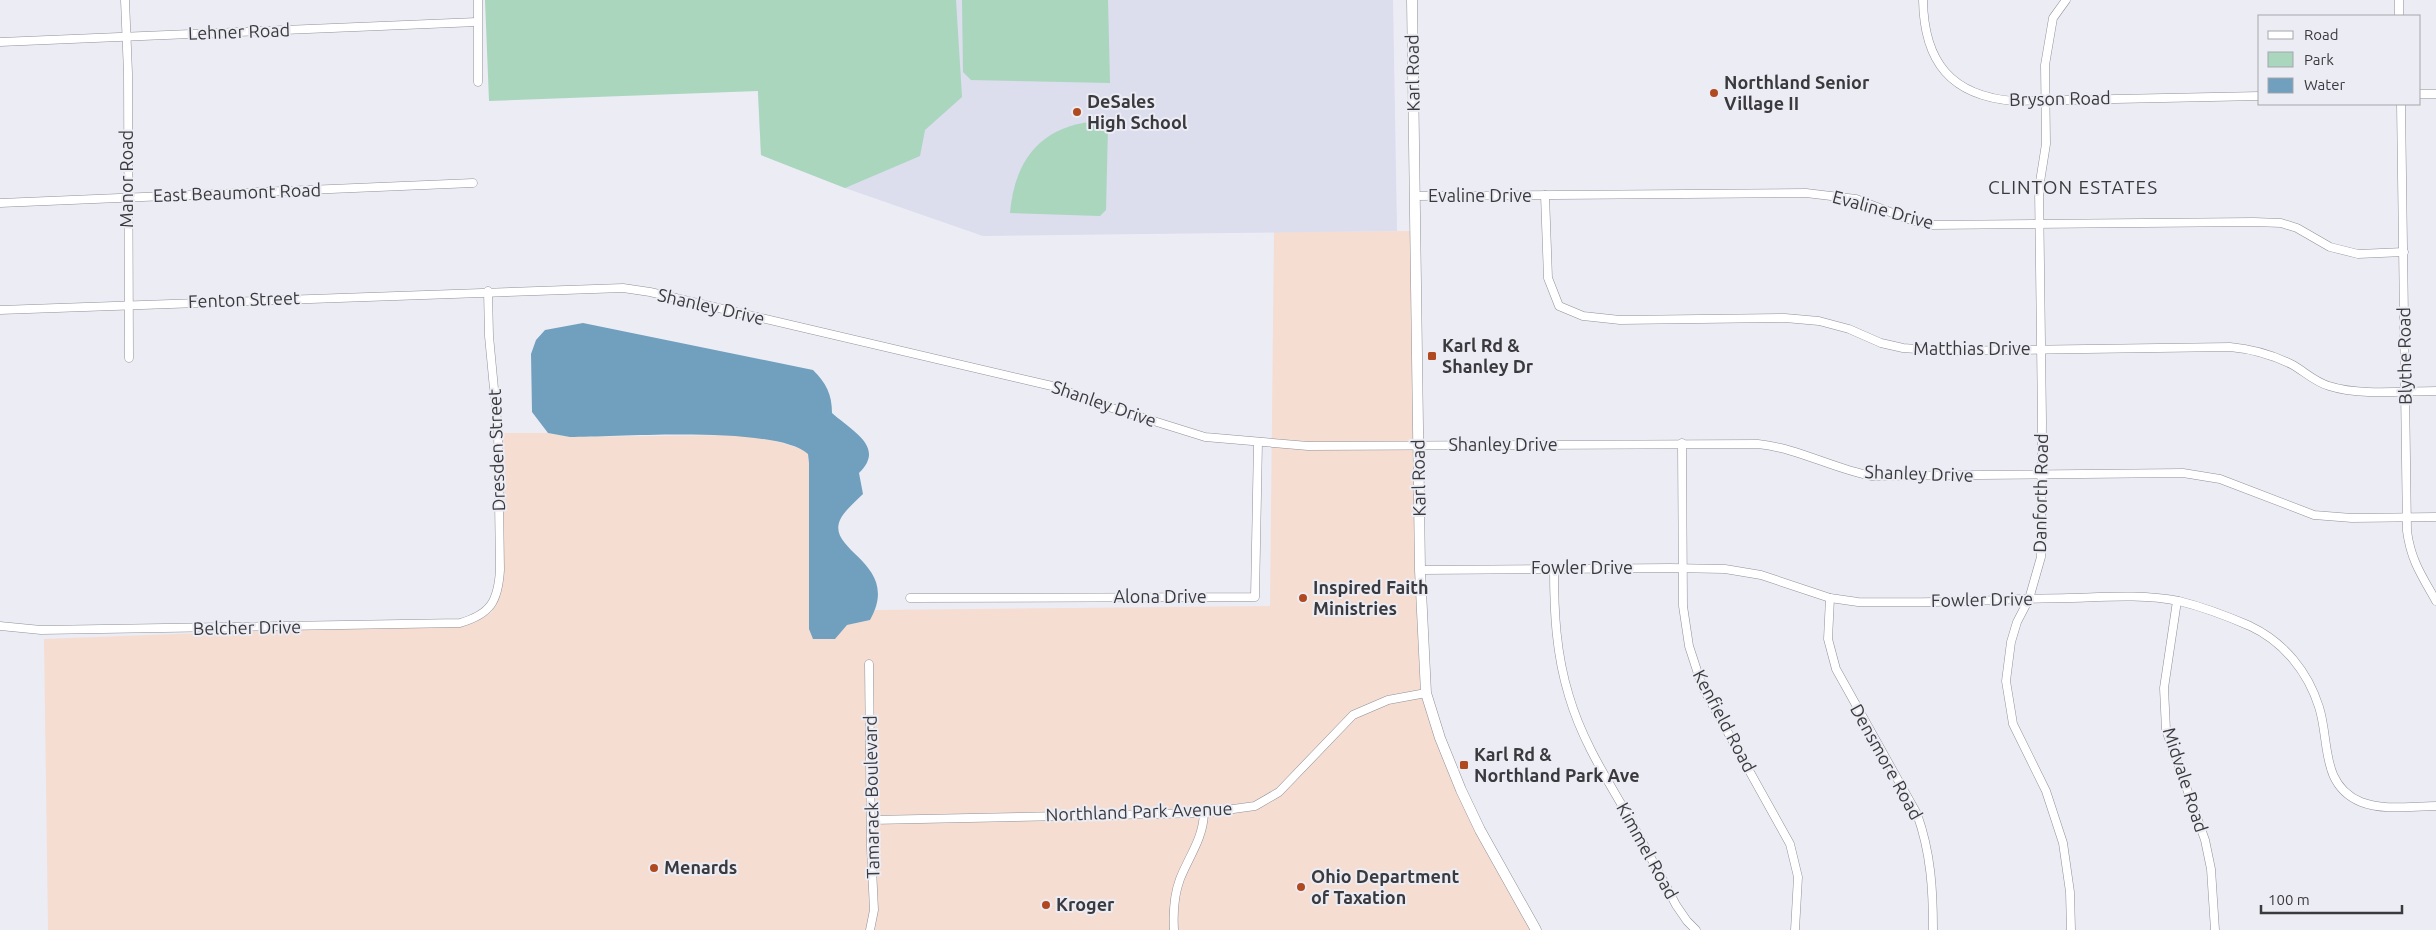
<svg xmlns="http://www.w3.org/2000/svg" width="2436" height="930" viewBox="0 0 2436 930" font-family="Ubuntu,sans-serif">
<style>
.commercial{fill:#f5ddd2}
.built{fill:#dcdded}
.green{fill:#a9d6bd}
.water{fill:#70a0be}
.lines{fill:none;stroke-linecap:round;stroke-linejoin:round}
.minor-casing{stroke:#909098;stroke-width:9}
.secondary-casing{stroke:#909098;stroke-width:11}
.minor{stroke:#fff;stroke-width:8}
.secondary{stroke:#fff;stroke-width:10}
.poi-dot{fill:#b04920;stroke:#ececf5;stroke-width:2}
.labels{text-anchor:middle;stroke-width:4;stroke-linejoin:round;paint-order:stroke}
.street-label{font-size:18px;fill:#3a3a3e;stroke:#ececf5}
.poi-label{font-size:18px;font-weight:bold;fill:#3a3a3e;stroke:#ececf5;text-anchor:start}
.neighbourhood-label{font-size:19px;letter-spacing:1px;fill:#3a3a3e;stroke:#ececf5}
</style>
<rect width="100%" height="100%" fill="#ececf5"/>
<!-- commercial -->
<path class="commercial" d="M1413,231L1426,693L1446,767L1474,825L1533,930H48L44,639L474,623L492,612L498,593V433H548L570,437L733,435L765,438L802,449L808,454L809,463V629L835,638L847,625L870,620L875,610L1270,606L1274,232Z"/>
<!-- built -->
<path class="built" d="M753,0H1393L1397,231L983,236L845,188L761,155Z"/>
<!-- green -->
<g class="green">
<path d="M485,0H956L962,97L925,130L920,156L845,188L761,155L758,91L489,101Z"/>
<path d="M962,0H1108L1110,83L971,80L963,72Z"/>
<path d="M1101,121L1108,127L1106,210L1100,216L1010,213C1015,157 1043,124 1101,121Z"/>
</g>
<!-- water -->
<path class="water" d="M583,323L813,370C826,383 832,394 832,413C852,431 886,447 859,473L863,494C856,501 844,511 840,520C826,552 902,563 870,620L847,625L835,639H813L809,629V463L808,454C775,425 619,437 570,437L548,433L532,412L531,354L536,340L545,330Z"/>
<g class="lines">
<!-- minor casing -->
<g class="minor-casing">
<g id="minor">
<path d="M125,0L128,73L129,358"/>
<path d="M478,0V82"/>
<path d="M1923,0C1924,62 1951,96 2014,101L2260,96"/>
<path d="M2066,0L2053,18L2045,65L2046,144L2039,188L2042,421L2041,557L2029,599L2017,622L2011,642L2006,681L2013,724L2046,791L2063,843L2070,892L2071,930"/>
<path d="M2399,0V16"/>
<path d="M0,42L477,22"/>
<path d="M2420,94H2436"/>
<path d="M2401,104L2407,531C2411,561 2422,576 2436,601"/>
<path d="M1545,195L1548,278L1559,306L1583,316L1620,320L1785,318L1819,321L1849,329L1881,343L1903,348L1943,351L2230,347C2252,349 2273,355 2293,365C2305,372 2315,382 2329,386C2360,396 2403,391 2436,391"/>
<path d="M1415,196L1806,193L1856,199L1911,220L1931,225L2254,222L2281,223L2297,228L2330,247L2358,254L2404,252"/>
<path d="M0,203L473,183"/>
<path d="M0,310L623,288L650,292L1052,386L1112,408L1205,437L1308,446L1758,444C1797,448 1832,468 1871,476L2183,473L2220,479L2314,515L2352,518L2436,517"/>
<path d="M1682,443L1683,606L1689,646L1702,686L1790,844L1798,877L1795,930"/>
<path d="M1554,569C1554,612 1556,654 1569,696C1580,734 1600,768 1620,802C1639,836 1658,870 1676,905L1687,921L1696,930"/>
<path d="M1420,570L1670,568L1725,569L1761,575L1830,598L1858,602C1928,604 1999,599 2069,598C2105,597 2143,594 2179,601C2203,607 2227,616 2250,626C2284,642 2308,672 2319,707C2330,741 2320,785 2361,802C2384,811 2412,806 2436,806"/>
<path d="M910,598L1255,597L1258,442"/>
<path d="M1830,598L1828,639L1836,669L1917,814C1931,853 1933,890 1933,930"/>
<path d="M2177,601L2164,688L2166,730L2205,840L2211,869L2215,930"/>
<path d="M0,626L41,630L460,623C491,614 498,601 500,570L498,431L489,336L488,291"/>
<path d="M869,664L871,847L874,910L870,930"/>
<path d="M872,820L1204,813L1255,806L1279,792L1353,715L1388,700L1426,693"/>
<path d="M1174,930C1173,913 1174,895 1180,879C1189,856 1203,839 1204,813"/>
</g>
</g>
<!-- secondary casing -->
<g class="secondary-casing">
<path id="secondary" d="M1412,0L1420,570L1426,693L1440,738L1461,790L1480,830L1536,930"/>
</g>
<!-- minor -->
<use href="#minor" class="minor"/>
<!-- secondary -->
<use href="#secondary" class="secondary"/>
</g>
<!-- markers -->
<g class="poi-dot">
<circle cx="1714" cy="93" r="5"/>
<circle cx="1077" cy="112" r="5"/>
<rect x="1427" y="351" width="10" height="10" rx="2.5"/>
<circle cx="1303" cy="598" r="5"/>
<rect x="1459" y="760" width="10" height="10" rx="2.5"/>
<circle cx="654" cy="868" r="5"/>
<circle cx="1301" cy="887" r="5"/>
<circle cx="1046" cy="905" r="5"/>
</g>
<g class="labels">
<!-- street labels -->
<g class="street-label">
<text transform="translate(239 32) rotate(-2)" y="6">Lehner Road</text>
<text transform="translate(1413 73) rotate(-91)" y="6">Karl Road</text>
<text transform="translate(2060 99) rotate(-1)" y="6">Bryson Road</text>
<text transform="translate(127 179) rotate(-90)" y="6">Manor Road</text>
<text transform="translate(237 193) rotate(-2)" y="6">East Beaumont Road</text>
<text x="1480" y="202">Evaline Drive</text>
<text transform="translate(1883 210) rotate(15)" y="6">Evaline Drive</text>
<text transform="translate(244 300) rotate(-2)" y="6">Fenton Street</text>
<text transform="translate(711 307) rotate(13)" y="6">Shanley Drive</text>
<text x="1972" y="355">Matthias Drive</text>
<text transform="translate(2405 356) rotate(-91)" y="6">Blythe Road</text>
<text transform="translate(1104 404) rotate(19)" y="6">Shanley Drive</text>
<text x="1503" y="451">Shanley Drive</text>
<text transform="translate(497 450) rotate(-92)" y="6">Dresden Street</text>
<text transform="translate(1919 474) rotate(2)" y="6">Shanley Drive</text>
<text transform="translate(1419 478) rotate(-91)" y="6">Karl Road</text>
<text transform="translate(2041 493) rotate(-89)" y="6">Danforth Road</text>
<text x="1582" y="574">Fowler Drive</text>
<text x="1160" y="603">Alona Drive</text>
<text transform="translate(1982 600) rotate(-1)" y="6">Fowler Drive</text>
<text transform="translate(247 628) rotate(-1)" y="6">Belcher Drive</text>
<text transform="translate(1724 721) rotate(62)" y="6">Kenfield Road</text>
<text transform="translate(1886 762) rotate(61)" y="6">Densmore Road</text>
<text transform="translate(2185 780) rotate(72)" y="6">Midvale Road</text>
<text transform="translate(872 797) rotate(-91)" y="6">Tamarack Boulevard</text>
<text transform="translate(1139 812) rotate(-2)" y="6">Northland Park Avenue</text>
<text transform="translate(1647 851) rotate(61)" y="6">Kimmel Road</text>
</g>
<!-- poi labels -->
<g class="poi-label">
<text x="1724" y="89">Northland Senior<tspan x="1724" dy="21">Village II</tspan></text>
<text x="1087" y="108">DeSales<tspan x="1087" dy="21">High School</tspan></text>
<text x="1442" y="352">Karl Rd &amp;<tspan x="1442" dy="21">Shanley Dr</tspan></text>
<text x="1313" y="594">Inspired Faith<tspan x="1313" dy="21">Ministries</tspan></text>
<text x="1474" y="761">Karl Rd &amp;<tspan x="1474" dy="21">Northland Park Ave</tspan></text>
<text x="664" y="874">Menards</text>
<text x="1311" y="883">Ohio Department<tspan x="1311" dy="21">of Taxation</tspan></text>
<text x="1056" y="911">Kroger</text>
</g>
<!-- neighbourhood labels -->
<g class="neighbourhood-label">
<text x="2073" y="194">CLINTON ESTATES</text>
</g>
</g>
<!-- legend -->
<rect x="2258" y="15" width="162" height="90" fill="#ececf5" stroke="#a5a5ac"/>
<rect x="2268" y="31" width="25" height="8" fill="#ffffff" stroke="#a5a5ac"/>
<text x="2304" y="40" font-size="15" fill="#3a3a3e">Road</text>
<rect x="2268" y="52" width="25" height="15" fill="#a9d6bd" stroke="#a5a5ac"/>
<text x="2304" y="65" font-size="15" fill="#3a3a3e">Park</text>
<rect x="2268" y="78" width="25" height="15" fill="#70a0be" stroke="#a5a5ac"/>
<text x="2304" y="90" font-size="15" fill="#3a3a3e">Water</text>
<!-- scale -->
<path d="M2261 905v8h141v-8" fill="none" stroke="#3a3a3e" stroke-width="2.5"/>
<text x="2268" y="905" font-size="15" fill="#3a3a3e" stroke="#ececf5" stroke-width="4" paint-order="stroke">100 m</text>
</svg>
